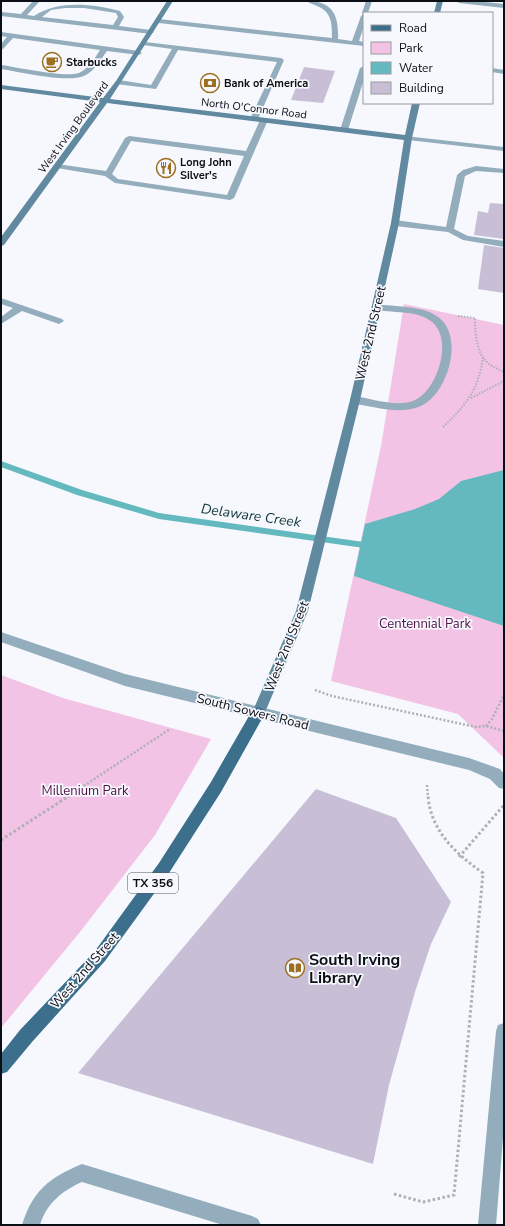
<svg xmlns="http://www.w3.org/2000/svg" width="505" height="1226" viewBox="0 0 505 1226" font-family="'Nunito Sans',sans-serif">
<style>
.green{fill:#f3c3e6}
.water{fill:#64b9be}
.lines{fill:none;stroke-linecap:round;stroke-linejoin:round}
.stream{fill:#64b9be;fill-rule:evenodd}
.building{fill:#c8bfd7}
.path-far2{stroke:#aeb0b5;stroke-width:2;stroke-dasharray:1.5 1.5;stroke-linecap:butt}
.path-far1{stroke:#aeb0b5;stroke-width:2.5;stroke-dasharray:2 2;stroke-linecap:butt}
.path{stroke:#aeb0b5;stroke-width:3;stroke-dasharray:2.5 2.5;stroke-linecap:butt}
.service{fill:#93adbd;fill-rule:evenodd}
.minor{fill:#93adbd;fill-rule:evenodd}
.tertiary{fill:#93adbd;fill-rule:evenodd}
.secondary{fill:#6189a0;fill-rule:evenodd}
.primary{fill:#3c6f8b;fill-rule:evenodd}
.labels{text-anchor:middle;stroke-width:3.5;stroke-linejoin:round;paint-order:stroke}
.far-poi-label{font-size:11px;font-weight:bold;fill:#0b0e15;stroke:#f6f8fd;text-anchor:start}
.far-street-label{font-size:11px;fill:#0b0e15;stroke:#f6f8fd}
.shield{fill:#f6f8fd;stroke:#52545b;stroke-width:1}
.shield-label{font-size:12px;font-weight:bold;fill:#0b0e15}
.street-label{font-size:13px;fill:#0b0e15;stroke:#f6f8fd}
.park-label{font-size:13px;fill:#511347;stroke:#f6f8fd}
.water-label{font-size:14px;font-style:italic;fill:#0d373a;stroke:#f6f8fd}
.near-poi-label{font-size:16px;font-weight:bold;fill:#0b0e15;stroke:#f6f8fd;text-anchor:start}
</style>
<rect width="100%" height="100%" fill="#f6f8fd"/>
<!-- green -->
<g class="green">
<path d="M404,304L504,325V758L458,714L331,681L381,446Z"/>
<path d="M1,675L63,698L211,739L155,835L80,932L1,1028Z"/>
</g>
<!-- water -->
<path class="water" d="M504,470V626L354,576L365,524L415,509L439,499L461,481Z"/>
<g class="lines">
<!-- stream -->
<path class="stream" d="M1,461L82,490L159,513L371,543L375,546L371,549L159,519L77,495L1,467Z"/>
</g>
<!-- building -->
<g class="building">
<path d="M304,67L335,71L323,103L291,100Z"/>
<path d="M490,203L504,204V239L474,235L478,211L488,213Z"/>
<path d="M484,245L504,248V293L478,289Z"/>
<path d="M316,789L396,818L451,902L431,944L415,992L389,1085L373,1164L78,1073Z"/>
</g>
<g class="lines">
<!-- path-far2 -->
<g class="path-far2">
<path d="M458,316L475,318C475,331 476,350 485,360C490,366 498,369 504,372"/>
<path d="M471,398L504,381"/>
<path d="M443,427C466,405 479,389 483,357"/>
</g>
<!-- path-far1 -->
<g class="path-far1">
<path d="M315,690L332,696L476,727L486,726L504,731"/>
<path d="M486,726L492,719L504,695"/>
<path d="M427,785L428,797"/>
<path d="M67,797L170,729"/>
</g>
<!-- path -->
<g class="path">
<path d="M1,840L69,796"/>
<path d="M459,857L504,805"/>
<path d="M394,1194L423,1202L454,1195L483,873C455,853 431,831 428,796"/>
</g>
<!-- service -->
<g class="service">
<path d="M33,1H40L27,15L34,16C59,0 92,4 120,11L124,17L119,26L151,30L154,32L151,34L1,16V12L21,14ZM65,8H84L116,13L118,17L113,25L42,17L51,10Z"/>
<path d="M306,1C333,1 339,15 338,39L352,41L361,16L363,14L362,13L366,1H372L368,13H364V26L359,41L364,42V46L159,23L156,21L159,19L332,38C332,24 332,12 317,6C313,4 309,3 306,1Z"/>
<path d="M1,32L139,51L142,53L139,55L107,51C101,59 94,72 84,76C66,83 21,72 1,69V65C17,67 65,78 79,73C88,69 95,58 100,50L13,38L3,49L1,50V44L7,37L1,36Z"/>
<path d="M145,42L281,58L284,60L258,119L254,121L250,119L277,62L178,50L156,89L116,84L115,82L119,80L151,85L172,49L143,45V43Z"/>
<path d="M364,66V79L348,130L347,132H341L340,130L360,68Z"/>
<path d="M492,68L504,70V74L492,72Z"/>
<path d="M261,118H267L268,120L234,198L230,200L115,183L105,176L57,168L53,166L57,164L106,171L125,138L129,136L246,151ZM131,141L244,156L227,195L118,179L112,174Z"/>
<path d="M476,166L504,169V173L476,171L465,176L454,229L468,236L504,241V247L463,240L448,232L395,226L391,223L395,220L446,227L457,175L463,170Z"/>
<path d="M376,304C395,307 422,305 438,317C465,336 448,394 421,406C400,415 376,407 355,404L351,403L350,400L351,397L355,396C373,399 395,407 413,401C437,392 454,340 432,322C417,309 391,314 373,309L371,307Z"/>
<path d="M82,1164L252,1216L258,1219L261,1225H223L82,1182C63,1190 46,1204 40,1225H22C33,1190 49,1178 82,1164Z"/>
</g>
<!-- minor -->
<g class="minor">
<path d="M456,1H476L504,4V8L459,3Z"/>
<path d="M1,298L62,319L64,321L59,324L22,311L1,324V317L13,308L1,304Z"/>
</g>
<!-- tertiary -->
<g class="tertiary">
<path d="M405,136L504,147V151L408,140L404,138Z"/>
<path d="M1,632L125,674L469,758L500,769L504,774V789L499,788L490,779L469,770L125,686L1,642Z"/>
<path d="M504,1023V1126L496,1225H478L496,1031L498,1025Z"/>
</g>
<!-- secondary -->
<g class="secondary">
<path d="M167,1H173L110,99L405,135L412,103H420L412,138L399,223L360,400L308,611L263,717L258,719L253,717L252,713L296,611L350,400L391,223L404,140L107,103L4,245L1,246V237L100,102L1,89V85L103,98L116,81Z"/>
<path d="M437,1H443L440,13H434Z"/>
</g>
<!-- primary -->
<path class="primary" d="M258,707L263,709L264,713L263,717L221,792L169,873L105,961L32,1042L7,1072L1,1074V1054L20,1030L95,951L159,863L211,782L253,709Z"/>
</g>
<!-- icons -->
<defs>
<g id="cafe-ring" transform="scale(1)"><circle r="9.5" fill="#f6f8fd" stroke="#9d6f20" stroke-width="1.5"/><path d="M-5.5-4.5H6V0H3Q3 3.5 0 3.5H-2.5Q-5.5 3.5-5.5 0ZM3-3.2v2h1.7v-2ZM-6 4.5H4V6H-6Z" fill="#9d6f20"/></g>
<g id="bank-ring" transform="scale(1)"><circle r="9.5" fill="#f6f8fd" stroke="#9d6f20" stroke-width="1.5"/><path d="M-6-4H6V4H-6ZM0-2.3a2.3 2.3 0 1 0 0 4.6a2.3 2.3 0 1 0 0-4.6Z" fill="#9d6f20"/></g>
<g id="restaurant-ring" transform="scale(1)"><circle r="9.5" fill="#f6f8fd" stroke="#9d6f20" stroke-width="1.5"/><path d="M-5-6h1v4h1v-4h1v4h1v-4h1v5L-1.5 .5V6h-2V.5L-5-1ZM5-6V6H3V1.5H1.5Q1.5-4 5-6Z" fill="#9d6f20"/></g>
<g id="library-ring" transform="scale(1)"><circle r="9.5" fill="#f6f8fd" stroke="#9d6f20" stroke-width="1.5"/><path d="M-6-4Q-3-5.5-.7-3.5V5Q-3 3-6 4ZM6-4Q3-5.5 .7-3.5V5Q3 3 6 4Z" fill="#9d6f20"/></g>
</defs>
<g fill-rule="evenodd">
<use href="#cafe-ring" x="52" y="62"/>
<use href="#bank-ring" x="210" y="83"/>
<use href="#restaurant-ring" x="166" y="168"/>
<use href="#library-ring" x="295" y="968"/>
</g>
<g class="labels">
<!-- far-poi labels -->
<g class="far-poi-label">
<text x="66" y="66">Starbucks</text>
<text x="224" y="87">Bank of America</text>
<text x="180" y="166">Long John<tspan x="180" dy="13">Silver's</tspan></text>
</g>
<!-- far-street labels -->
<g class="far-street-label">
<text transform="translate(254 108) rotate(7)" y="4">North O'Connor Road</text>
<text transform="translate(73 127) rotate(-54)" y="4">West Irving Boulevard</text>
</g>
<!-- shield labels -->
<rect class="shield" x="128" y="873" width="50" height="20" rx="3"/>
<g class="shield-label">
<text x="153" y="887">TX 356</text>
</g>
<!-- street labels -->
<g class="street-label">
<text transform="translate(370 333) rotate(-77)" y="5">West 2nd Street</text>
<text transform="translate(286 646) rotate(-68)" y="5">West 2nd Street</text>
<text transform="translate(253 711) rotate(14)" y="5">South Sowers Road</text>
<text transform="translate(84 970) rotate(-49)" y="5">West 2nd Street</text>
</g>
<!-- park labels -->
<g class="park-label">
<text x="425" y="628">Centennial Park</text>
<text x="85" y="795">Millenium Park</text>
</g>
<!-- water labels -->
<g class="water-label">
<text transform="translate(251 515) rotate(8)" y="5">Delaware Creek</text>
</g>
<!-- near-poi labels -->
<g class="near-poi-label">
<text x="309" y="965">South Irving<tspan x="309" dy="18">Library</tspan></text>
</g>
</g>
<!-- border -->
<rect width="505" height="1226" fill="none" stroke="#0b0e15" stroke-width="4"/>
<!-- legend -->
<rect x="363" y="12" width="130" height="92" fill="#f6f8fd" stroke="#989aa0"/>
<rect x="371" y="25" width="20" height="6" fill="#3c6f8b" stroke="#989aa0"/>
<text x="399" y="32" font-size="12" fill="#0b0e15">Road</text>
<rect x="371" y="42" width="20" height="12" fill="#f3c3e6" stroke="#989aa0"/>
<text x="399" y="52" font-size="12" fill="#0b0e15">Park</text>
<rect x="371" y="62" width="20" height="12" fill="#64b9be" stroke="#989aa0"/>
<text x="399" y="72" font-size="12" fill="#0b0e15">Water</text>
<rect x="371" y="82" width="20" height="12" fill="#c8bfd7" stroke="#989aa0"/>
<text x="399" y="92" font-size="12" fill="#0b0e15">Building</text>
</svg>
